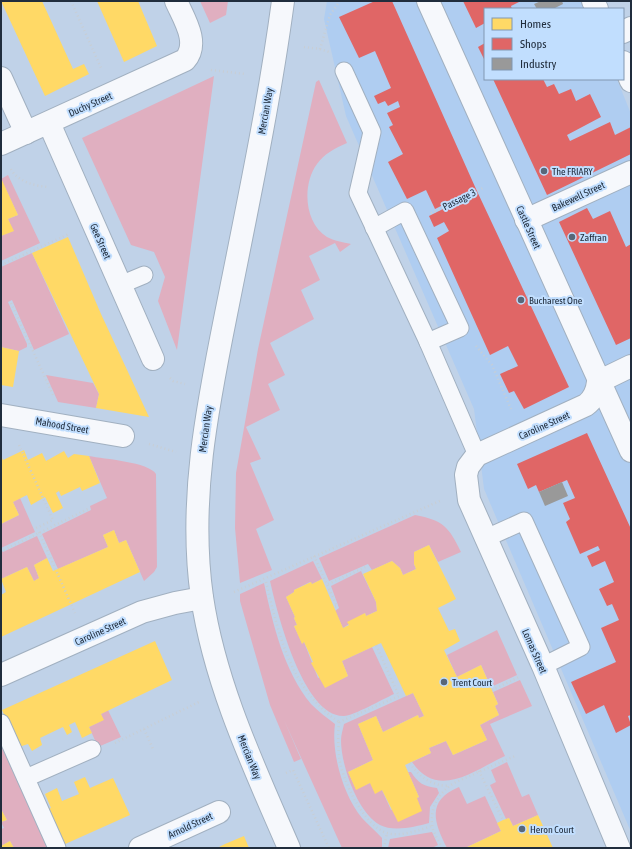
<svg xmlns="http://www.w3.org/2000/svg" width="632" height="849" viewBox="0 0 632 849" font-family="'Asap Condensed',sans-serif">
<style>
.built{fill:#afcdf1}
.green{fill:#e0afc0}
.homes{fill:#ffd966}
.shops{fill:#e06666}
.industry{fill:#999}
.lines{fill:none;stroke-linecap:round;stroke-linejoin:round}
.lane-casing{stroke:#a1b0c0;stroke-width:19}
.street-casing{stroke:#a1b0c0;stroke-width:24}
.secondary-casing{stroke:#a1b0c0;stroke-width:24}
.path{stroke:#c8ced4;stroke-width:2.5;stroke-dasharray:1 3;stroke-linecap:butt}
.lane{stroke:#f6f8fc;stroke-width:17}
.street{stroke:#f6f8fc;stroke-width:22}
.secondary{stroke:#f6f8fc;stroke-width:22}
.poi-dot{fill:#586779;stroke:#c1defe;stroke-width:1.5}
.labels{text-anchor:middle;stroke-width:4;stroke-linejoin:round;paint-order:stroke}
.street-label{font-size:10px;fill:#202d3d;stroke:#c1defe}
.poi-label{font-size:10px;fill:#202d3d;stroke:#c1defe;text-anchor:start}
</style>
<rect width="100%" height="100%" fill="#c0d2e8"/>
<!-- built -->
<path class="built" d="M327,1H584L587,9H485V79H617L631,114V832L484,489L474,409L346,116L324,19Z"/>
<!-- green -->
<g class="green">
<path d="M200,1H228L226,15L210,23Z"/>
<path d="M214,76L177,350L158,301L165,277L154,252L131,245L82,138Z"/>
<path d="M319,80L347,143C335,148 324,154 317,164C302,184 304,223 327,237C334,241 343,242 351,244L340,252L335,243L309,256L320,280L301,290L314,319L270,343L285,375L268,384L280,410L246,427L261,459L250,463L274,520L256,529L272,570L240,583L235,528L236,473L258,349L316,82Z"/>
<path d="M8,175L40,243L1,261V236L13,231L8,219L18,215L1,179Z"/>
<path d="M32,253L69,334L34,350L12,300L8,302L27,344V347L19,351L1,347V267Z"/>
<path d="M46,375L93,383L99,394L96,408L58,402Z"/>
<path d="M89,456C104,459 149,462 156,474L157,567L154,572L144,581L126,540L119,543L114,530L103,535L108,547L58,569L42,534L91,510L90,506L107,498Z"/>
<path d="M20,498L35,532L1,548V524L19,515L13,502Z"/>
<path d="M415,515C443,520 449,527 461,552L438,562L429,545L414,552V564L416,569L403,575L400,568L392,561L372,570L368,564L329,581L319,558Z"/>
<path d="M37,536L47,558L34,565L39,578L34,581L27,567L1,579V550L3,552Z"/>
<path d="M313,561L322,579L312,584L310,582L294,590V592L286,597L295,617L294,618L297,625L294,626L302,643L304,642L318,678L320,677L325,687L348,676L342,661L372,647L394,694C383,699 353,716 344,716C303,717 277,612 270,581Z"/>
<path d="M361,571L376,602L377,611L366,616L365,613L343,628L335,611L339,608L331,586Z"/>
<path d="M264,583C273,625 284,671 311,704C318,711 327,718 335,724C331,753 343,795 362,818C368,825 376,831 382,838V848H342L284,720L301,759L294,762L270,705L240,601V594Z"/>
<path d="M497,630L517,675L491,687L481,665L457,677L447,655Z"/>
<path d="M520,680L532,706L490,724L505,756C473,771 438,800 412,762L431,753L429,748L446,741L453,755L487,740L480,725L499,715L495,706L498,704L493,692Z"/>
<path d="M413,693L424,716L419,718L418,715L383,732L376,716L358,724L373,760L348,772L356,789L370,783L382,790L391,810L419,797L408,772H411C418,783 423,786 437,788L439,793L430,807L429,823C415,827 393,832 380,825C357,812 341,765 341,740C341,735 343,729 344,724Z"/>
<path d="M108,710L121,737L98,747L89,727L103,720L101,714Z"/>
<path d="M1,740L49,848H14L10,841L1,846V829L4,828L1,822L7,820L1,809Z"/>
<path d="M507,762L522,797L529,794L538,815L513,826L509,818L506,819L490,785L496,782L491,770Z"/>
<path d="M459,787L467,804L485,796L501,831L465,848H447C434,822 426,801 459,787Z"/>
<path d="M432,832L438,845L432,848H388L390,839Z"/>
</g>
<!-- homes -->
<g class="homes">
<path d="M1,1H42L73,69L84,64L89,74L45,96Z"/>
<path d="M97,1H138L157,46L124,62Z"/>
<path d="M1,178L18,215L8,219L14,231L1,236Z"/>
<path d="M68,237L101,314L149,417L96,408L99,394L32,253Z"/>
<path d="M1,347L19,351L13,387L1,385Z"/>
<path d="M24,450L28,460L42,453L46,461L64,451L68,458L74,454L89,456L100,483L82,491L80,487L61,496L59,491L56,493L63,508L53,513L45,497L31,505L27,495L13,502L19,515L1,524V456L3,460Z"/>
<path d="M114,530L119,543L126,540L140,572L1,637V595L6,592L1,579L27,567L34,581L39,578L34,565L47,558L53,571L108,547L103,535Z"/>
<path d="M429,545L456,599L438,608L449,631L455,629L460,641L444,650L457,677L481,665L498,704L495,706L499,715L480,725L487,740L453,755L446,741L429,748L431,753L405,765L419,797L417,798L422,811L398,822L382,790L375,794L370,783L356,790L348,772L373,760L358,724L376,716L383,732L418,715L419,718L424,716L413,693L406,696L381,643L342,661L348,676L325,688L311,663L313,662L304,642L302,644L294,626L297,625L294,618L295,617L286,597L294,592V590L311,582L312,584L322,579L343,628L349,625L347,622L365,613L366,616L377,611L376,602L363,574L392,561L400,568L403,575L416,569L414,564V552Z"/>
<path d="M155,641L172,680L101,714L104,720L89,727L92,733L82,738L75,722L69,725L72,732L67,735L63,727L40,738L42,745L32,751L28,744L19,747L2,710Z"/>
<path d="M85,777L90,788L113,778L130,815L63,845L47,809L51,808L45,794L57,788L62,801L79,794L74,782Z"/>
<path d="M1,809L7,820L1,822Z"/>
<path d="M538,815L553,848H465L501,831L497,823L503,820L509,818L513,826Z"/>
<path d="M244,836L249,848H217L225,844Z"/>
<path d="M10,841L14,848H1V846Z"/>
</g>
<!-- shops -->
<g class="shops">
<path d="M375,1H392L476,189L569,387L524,409L514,391L509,393L500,374L518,366L508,346L490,355L437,238L449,231L444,222L434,227L429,216L447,207L445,204L435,209L426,190L407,199L388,162L403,154L389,127L393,125L387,113L400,107L398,101L388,106L385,101L378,104L374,96L391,88L375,51L359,58L339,17Z"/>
<path d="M463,1H521L511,6L512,9H485V23L476,28Z"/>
<path d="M485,43V61L478,47Z"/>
<path d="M493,79H543L547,87L554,84L559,94L571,89L576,101L590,94L601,117L567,135L570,141L610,122L615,135L631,127V154L547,195Z"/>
<path d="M587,208L593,219L610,211L626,247L631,244V338L616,345L559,222Z"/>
<path d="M587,433L631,529V715L628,716L631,725L616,733L604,705L586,714L571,682L616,662L601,628L619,620L612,604L607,606L599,589L614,582L605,561L592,567L587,556L600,550L598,546L580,554L566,522L570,519L563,503L575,498L567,480L539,492L536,485L528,489L517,464Z"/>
</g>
<!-- industry -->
<g class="industry">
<path d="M541,1H562L563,4L553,9H537L534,4Z"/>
<path d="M562,482L568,496L545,506L539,492Z"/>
</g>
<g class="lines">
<!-- lane casing -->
<g class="lane-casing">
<g id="lane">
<path d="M344,71L372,132L358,193L428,342L477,455"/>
<path d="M374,228L405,211L460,328L428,342"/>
<path d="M120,285L144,275"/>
<path d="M484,539L524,521L581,647L543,666"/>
<path d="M1,723L57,848"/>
<path d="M26,778L92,749"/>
</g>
</g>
<!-- street casing -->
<g class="street-casing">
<g id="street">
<path d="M428,1L631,451"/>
<path d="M593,1L597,9"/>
<path d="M623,32L631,28"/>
<path d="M623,62L631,81"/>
<path d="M1,78L26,133"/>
<path d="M49,123L153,359"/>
<path d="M1,144L185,60C200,43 184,19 176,1"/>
<path d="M526,220L631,172"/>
<path d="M598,382C597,391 594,399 586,405L477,455L468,467L466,475L469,500L543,666L619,848"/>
<path d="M598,382L631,366"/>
<path d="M1,415L123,436"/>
<path d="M1,675L142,612L175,603L202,598"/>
<path d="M140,848L219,812"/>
</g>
</g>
<!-- secondary casing -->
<g class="secondary-casing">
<path id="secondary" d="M283,1C270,98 250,194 231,289C211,390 187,493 202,597C215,685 254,767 289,848"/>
</g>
<!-- path -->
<g class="path">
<path d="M71,1L102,70"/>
<path d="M304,47L320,49L330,15L340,1"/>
<path d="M320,49L329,52"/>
<path d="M211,70L245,74"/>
<path d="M11,169C17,181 34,186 48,187"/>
<path d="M431,213L483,188"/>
<path d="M1,265L69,234"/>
<path d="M11,303L54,397"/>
<path d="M476,346L492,365L511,409"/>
<path d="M170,378L173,381L185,384"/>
<path d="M149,444L176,452"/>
<path d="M19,445L53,520L34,529"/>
<path d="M39,532L75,613"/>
<path d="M4,550L88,509"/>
<path d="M314,556L337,606L333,607"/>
<path d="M266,582C279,636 291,690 339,722"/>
<path d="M328,584L368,566"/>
<path d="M234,592L442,500"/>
<path d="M492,690L519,677"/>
<path d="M339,722C338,734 338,745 339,756C341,778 364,827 387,833C401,837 419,830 432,826"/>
<path d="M339,722L399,696L376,645"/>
<path d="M144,729L153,749"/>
<path d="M115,743L201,701"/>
<path d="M410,763C419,777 431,785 448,786"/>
<path d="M479,771L503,820"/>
<path d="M286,773L293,770L329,848"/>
<path d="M384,848L387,833"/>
<path d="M442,848C439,841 433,833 432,825C430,806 440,791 456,782L515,756"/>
</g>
<!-- lane -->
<use href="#lane" class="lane"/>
<!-- street -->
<use href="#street" class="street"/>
<!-- secondary -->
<use href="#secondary" class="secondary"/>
</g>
<!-- markers -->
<g class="poi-dot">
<circle cx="544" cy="171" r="4"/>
<circle cx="572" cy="237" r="4"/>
<circle cx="521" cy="300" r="4"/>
<circle cx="444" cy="682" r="4"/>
<circle cx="522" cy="829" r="4"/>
</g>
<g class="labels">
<!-- street labels -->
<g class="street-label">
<text transform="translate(90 104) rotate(-24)" y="4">Duchy Street</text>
<text transform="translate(265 111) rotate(-80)" y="4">Mercian Way</text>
<text transform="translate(578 196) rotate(-25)" y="4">Bakewell Street</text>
<text transform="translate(459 199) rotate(-26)" y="4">Passage 3</text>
<text transform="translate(529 227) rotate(66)" y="4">Castle Street</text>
<text transform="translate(101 241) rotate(66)" y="4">Gee Street</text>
<text transform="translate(62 425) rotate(10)" y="4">Mahood Street</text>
<text transform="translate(544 425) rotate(-24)" y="4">Caroline Street</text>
<text transform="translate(205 429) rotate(-82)" y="4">Mercian Way</text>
<text transform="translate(100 631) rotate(-24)" y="4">Caroline Street</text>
<text transform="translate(535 651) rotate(66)" y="4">Lomas Street</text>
<text transform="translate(250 757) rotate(68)" y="4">Mercian Way</text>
<text transform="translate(190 825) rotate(-25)" y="4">Arnold Street</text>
</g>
<!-- poi labels -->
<g class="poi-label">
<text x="552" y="175">The FRIARY</text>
<text x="580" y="241">Zaffran</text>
<text x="529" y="304">Bucharest One</text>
<text x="452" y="686">Trent Court</text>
<text x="530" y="833">Heron Court</text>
</g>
</g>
<!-- border -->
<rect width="632" height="849" fill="none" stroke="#202d3d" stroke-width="4"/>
<!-- legend -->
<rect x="484" y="8" width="140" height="72" fill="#c1defe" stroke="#8197b1"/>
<rect x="492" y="18" width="20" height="12" fill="#ffd966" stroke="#8197b1"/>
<text x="520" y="28" font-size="12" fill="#202d3d">Homes</text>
<rect x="492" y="38" width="20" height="12" fill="#e06666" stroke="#8197b1"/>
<text x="520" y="48" font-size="12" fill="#202d3d">Shops</text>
<rect x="492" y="58" width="20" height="12" fill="#999999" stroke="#8197b1"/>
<text x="520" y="68" font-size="12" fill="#202d3d">Industry</text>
</svg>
